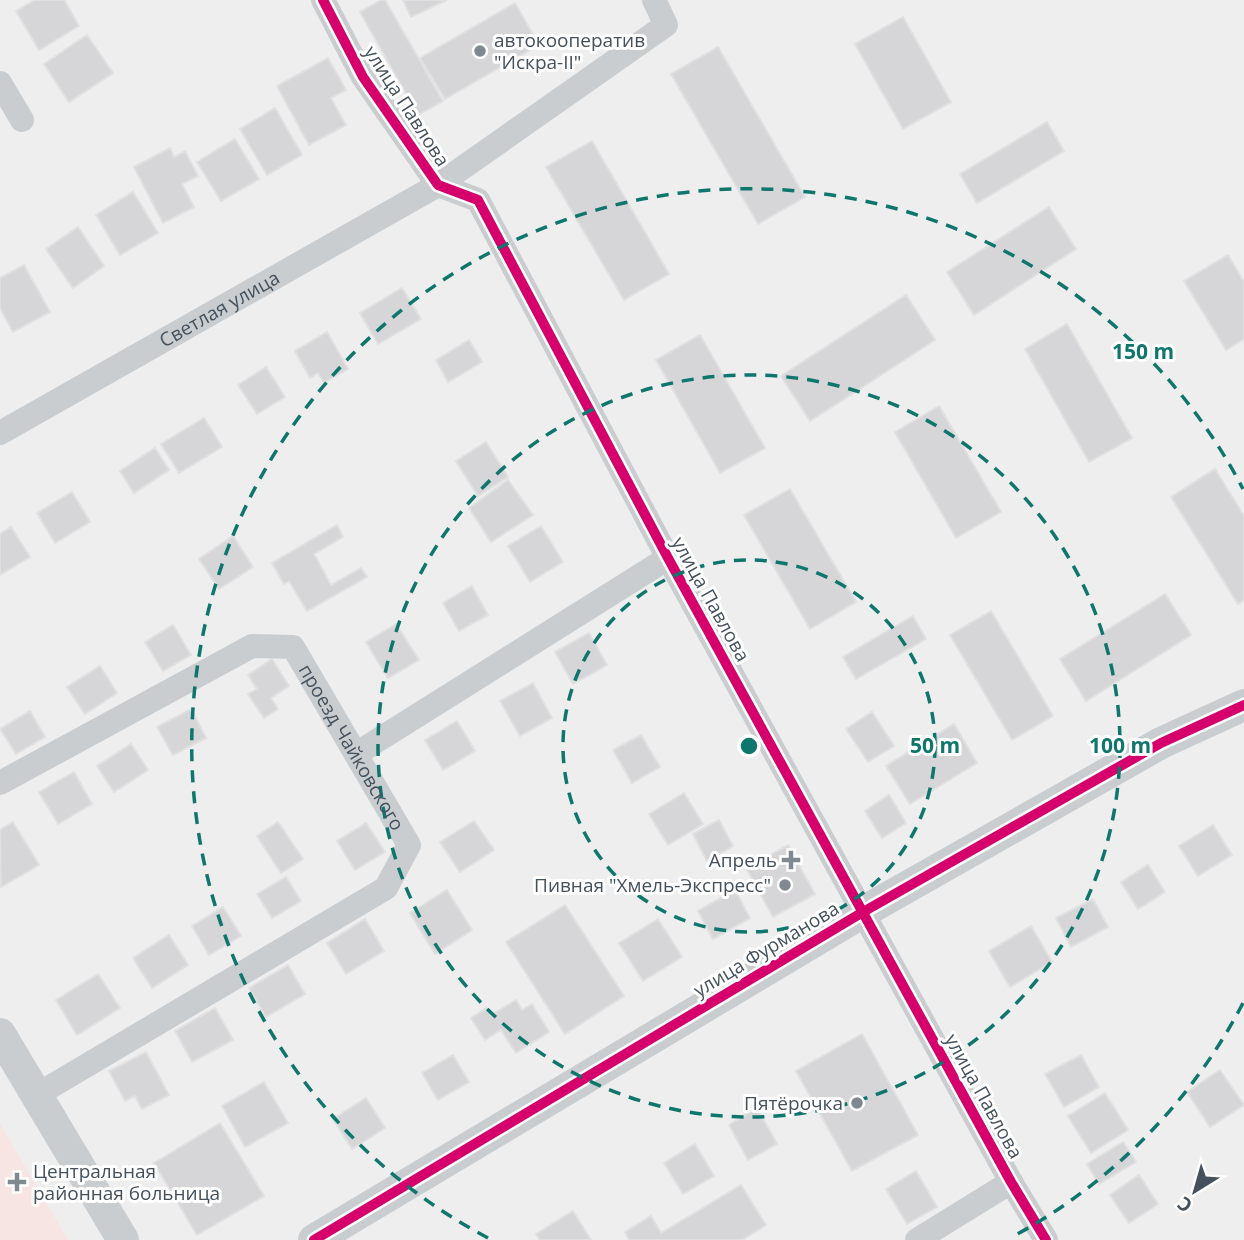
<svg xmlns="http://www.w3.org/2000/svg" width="1244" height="1240" viewBox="0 0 1244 1240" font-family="'Open Sans',sans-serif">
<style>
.medical{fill:#f7e5e3}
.building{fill:#d6d6d9;stroke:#e0e0e1;stroke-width:2}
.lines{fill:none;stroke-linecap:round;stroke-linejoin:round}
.minor{stroke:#cacdcf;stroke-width:24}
.tertiary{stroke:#cacdcf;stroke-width:32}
.cycleway-casing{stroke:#fff;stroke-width:15}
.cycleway{stroke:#d6006c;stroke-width:10}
.ring{fill:none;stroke:#0f766e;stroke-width:3.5;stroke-dasharray:12 9}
.poi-dot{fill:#808890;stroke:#fff;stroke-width:2.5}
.labels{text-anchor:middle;stroke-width:6;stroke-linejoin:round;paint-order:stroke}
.poi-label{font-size:19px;fill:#44515d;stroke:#fff;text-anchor:end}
.street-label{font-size:19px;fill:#44515d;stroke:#fff}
.centre{fill:#0f766e;stroke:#fff;stroke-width:3.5}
.ring-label{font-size:21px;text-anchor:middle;font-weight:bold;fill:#0f766e;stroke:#fff;stroke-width:6;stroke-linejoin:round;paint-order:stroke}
</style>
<rect width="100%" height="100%" fill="#efeeee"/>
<!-- medical -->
<path class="medical" d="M0,1124L68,1240H0Z"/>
<!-- building -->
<g class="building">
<path d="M35,0H64L79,26L39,50L16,11Z"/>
<path d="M381,0H385L443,101L418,115L360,12Z"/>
<path d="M403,0H447L411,17Z"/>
<path d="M515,3L539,45L445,99L420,58Z"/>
<path d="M903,17L951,102L903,129L855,44Z"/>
<path d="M87,35L113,73L69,102L44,64Z"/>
<path d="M718,47L805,197L758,224L671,74Z"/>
<path d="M328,58L346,90L331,98L346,125L309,145L277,86Z"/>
<path d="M275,108L302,155L267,175L240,129Z"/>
<path d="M1047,122L1064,151L977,203L960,174Z"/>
<path d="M235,139L259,179L221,201L197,162Z"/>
<path d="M592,141L669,274L624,300L546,167Z"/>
<path d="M170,148L174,157L185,151L198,176L182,184L194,207L163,223L134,167Z"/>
<path d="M133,192L158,233L120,255L96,215Z"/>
<path d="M1049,207L1076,249L974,315L947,272Z"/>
<path d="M78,227L104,266L73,288L46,249Z"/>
<path d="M1228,255L1244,282V339L1226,350L1184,281Z"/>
<path d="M24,265L50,312L13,332L0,308V278Z"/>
<path d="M402,288L421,319L378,344L360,313Z"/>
<path d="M906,295L935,340L810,421L781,376Z"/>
<path d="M1067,324L1132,438L1089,462L1025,349Z"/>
<path d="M327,332L348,369L324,383L318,373L310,378L295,351Z"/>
<path d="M700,335L765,448L720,473L656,360Z"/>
<path d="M469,340L482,362L448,382L436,360Z"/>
<path d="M266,367L285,397L257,414L238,385Z"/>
<path d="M939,406L1001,512L956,538L895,432Z"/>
<path d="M204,418L222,447L179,473L161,444Z"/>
<path d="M486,442L508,477L478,496L456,461Z"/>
<path d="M155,448L169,470L134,493L120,471Z"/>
<path d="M1215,469L1244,516V600L1238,604L1171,497Z"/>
<path d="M508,480L533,515L491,542L469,508Z"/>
<path d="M790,489L856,602L810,629L744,515Z"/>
<path d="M72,492L90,522L55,543L37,513Z"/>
<path d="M337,525L343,537L314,554L331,585L361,568L367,577L307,611L289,581L284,584L272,563Z"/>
<path d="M541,526L563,562L530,582L508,546Z"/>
<path d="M11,527L30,557L0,575V534Z"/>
<path d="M233,536L253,567L219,589L199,559Z"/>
<path d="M472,586L488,615L459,631L443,603Z"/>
<path d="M1165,594L1191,635L1086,701L1060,659Z"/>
<path d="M991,611L1053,716L1012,740L950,635Z"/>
<path d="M913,616L926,639L856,679L843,657Z"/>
<path d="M396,624L419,660L388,678L366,642Z"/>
<path d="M173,625L191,655L163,671L145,642Z"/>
<path d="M589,633L607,665L573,684L555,652Z"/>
<path d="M272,659L289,686L271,698L278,709L264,718L248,694L257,689L248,675Z"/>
<path d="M100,666L117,693L85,714L67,687Z"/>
<path d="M533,683L552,718L520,736L500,701Z"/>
<path d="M191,709L206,738L173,755L157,727Z"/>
<path d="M30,711L45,737L16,754L0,729Z"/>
<path d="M872,712L894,746L868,762L846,729Z"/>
<path d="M457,721L475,751L443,770L425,740Z"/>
<path d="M954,724L977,763L910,804L886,766Z"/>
<path d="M641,735L660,767L632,783L613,750Z"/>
<path d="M131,744L148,770L114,792L97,766Z"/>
<path d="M74,772L92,804L58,824L39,792Z"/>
<path d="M684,793L703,824L668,845L649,814Z"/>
<path d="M889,795L906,823L882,838L865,811Z"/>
<path d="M719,820L733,846L707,861L693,834Z"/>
<path d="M474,821L494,850L460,872L440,842Z"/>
<path d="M13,822L39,865L1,887L0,830Z"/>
<path d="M278,822L303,859L281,873L257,836Z"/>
<path d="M366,823L385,852L355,870L337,841Z"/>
<path d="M1213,825L1232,855L1198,876L1179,846Z"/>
<path d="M788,845L815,894L773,917L746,868Z"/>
<path d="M1148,865L1165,892L1138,909L1121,882Z"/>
<path d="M286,877L301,901L272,918L257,894Z"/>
<path d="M447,890L472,930L435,954L410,913Z"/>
<path d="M735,890L750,918L713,939L698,911Z"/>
<path d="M1093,899L1108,927L1071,947L1056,918Z"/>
<path d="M565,905L624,996L565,1034L506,942Z"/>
<path d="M223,907L241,936L209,955L192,926Z"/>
<path d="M365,919L384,951L346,974L327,943Z"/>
<path d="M658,919L682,957L643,981L619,943Z"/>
<path d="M1031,926L1052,962L1010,987L989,951Z"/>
<path d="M169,935L188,965L152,988L133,958Z"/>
<path d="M288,965L305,994L266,1017L249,988Z"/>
<path d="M98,974L120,1008L77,1035L56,1000Z"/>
<path d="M516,1000L522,1010L532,1004L549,1032L516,1053L501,1030L485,1040L471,1018L487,1008L491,1015Z"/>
<path d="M215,1008L233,1040L192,1062L175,1031Z"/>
<path d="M862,1034L918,1135L852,1171L796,1071Z"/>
<path d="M146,1052L169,1095L142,1109L135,1096L125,1101L109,1071Z"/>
<path d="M453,1055L469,1082L438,1100L422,1073Z"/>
<path d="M1081,1055L1099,1087L1064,1107L1045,1074Z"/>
<path d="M1220,1070L1244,1105L1210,1127L1187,1092Z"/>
<path d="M264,1082L288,1123L245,1147L222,1106Z"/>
<path d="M1105,1093L1128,1130L1091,1153L1068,1116Z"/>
<path d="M366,1098L385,1128L352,1149L333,1119Z"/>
<path d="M757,1108L777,1144L748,1160L729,1125Z"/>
<path d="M220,1123L264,1196L197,1235L154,1163Z"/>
<path d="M1123,1142L1136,1162L1099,1184L1087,1164Z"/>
<path d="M695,1144L714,1176L683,1194L664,1163Z"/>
<path d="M916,1171L937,1207L907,1224L886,1189Z"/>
<path d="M1139,1175L1158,1204L1129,1223L1110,1195Z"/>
<path d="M741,1185L766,1225L742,1240H629L625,1232L651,1216L661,1233Z"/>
<path d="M573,1211L591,1240H540L536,1234Z"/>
</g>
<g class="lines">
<!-- minor -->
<g class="minor">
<path d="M323,0L363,77L438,185L478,200L668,558L1011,1182L1046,1240"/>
<path d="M0,83L22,120"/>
<path id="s1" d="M0,433L438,185L666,25L654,0"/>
<path d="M356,754L668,558"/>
<path id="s2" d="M0,783L252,646L293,647L409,845L386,888L35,1096"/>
<path d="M917,1240L1011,1182"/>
</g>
<!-- tertiary -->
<g class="tertiary">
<path d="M0,1034L123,1240"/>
<path d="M314,1240L863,912L1161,743L1244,705"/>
</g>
<!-- cycleway casing -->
<g class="cycleway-casing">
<g id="cycleway">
<path d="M323,0L363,77L438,185L478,200L668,558L1011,1182L1046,1240"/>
<path d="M314,1240L863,912L1161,743L1244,705"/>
</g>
</g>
<!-- cycleway -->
<use href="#cycleway" class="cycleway"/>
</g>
<!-- distance rings -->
<g class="ring">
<circle cx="749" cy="746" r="186"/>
<circle cx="749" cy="746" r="371"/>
<path d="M1243 1003A557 557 0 0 1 1010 1238M488 1238A557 557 0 1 1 1243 489"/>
</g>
<!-- markers -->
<g class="poi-dot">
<circle cx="480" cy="51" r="7"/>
<path d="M787.5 849.5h7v7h7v7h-7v7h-7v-7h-7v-7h7z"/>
<circle cx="785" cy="885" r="7"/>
<circle cx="857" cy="1103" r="7"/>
<path d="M13.5 1171.5h7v7h7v7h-7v7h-7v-7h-7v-7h7z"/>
</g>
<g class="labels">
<!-- poi labels -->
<g class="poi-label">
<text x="494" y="47" text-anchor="start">автокооператив<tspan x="494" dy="22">"Искра-II"</tspan></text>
<text x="777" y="867">Апрель</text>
<text x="771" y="892">Пивная "Хмель-Экспресс"</text>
<text x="843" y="1110">Пятёрочка</text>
<text x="33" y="1178" text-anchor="start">Центральная<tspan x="33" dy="22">районная больница</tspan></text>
</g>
<!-- street labels -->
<g class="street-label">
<text transform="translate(407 106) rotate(57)" y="7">улица Павлова</text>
<text dy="7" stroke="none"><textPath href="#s1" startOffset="252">Светлая улица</textPath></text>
<text transform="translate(711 599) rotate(61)" y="7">улица Павлова</text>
<text dy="7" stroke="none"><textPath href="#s2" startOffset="444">проезд Чайковского</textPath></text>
<text transform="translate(766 949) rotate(-31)" y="7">улица Фурманова</text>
<text transform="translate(984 1096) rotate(61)" y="7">улица Павлова</text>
</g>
</g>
<circle cx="749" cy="746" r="10" class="centre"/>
<g class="ring-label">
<text x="1143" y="359">150 m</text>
<text x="935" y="753">50 m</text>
<text x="1120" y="753">100 m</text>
</g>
<!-- north arrow -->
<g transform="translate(1195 1191) rotate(217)" stroke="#ffffff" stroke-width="5" paint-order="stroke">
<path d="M0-5L12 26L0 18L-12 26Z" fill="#44515d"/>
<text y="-10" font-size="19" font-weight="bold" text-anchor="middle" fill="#44515d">С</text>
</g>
</svg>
